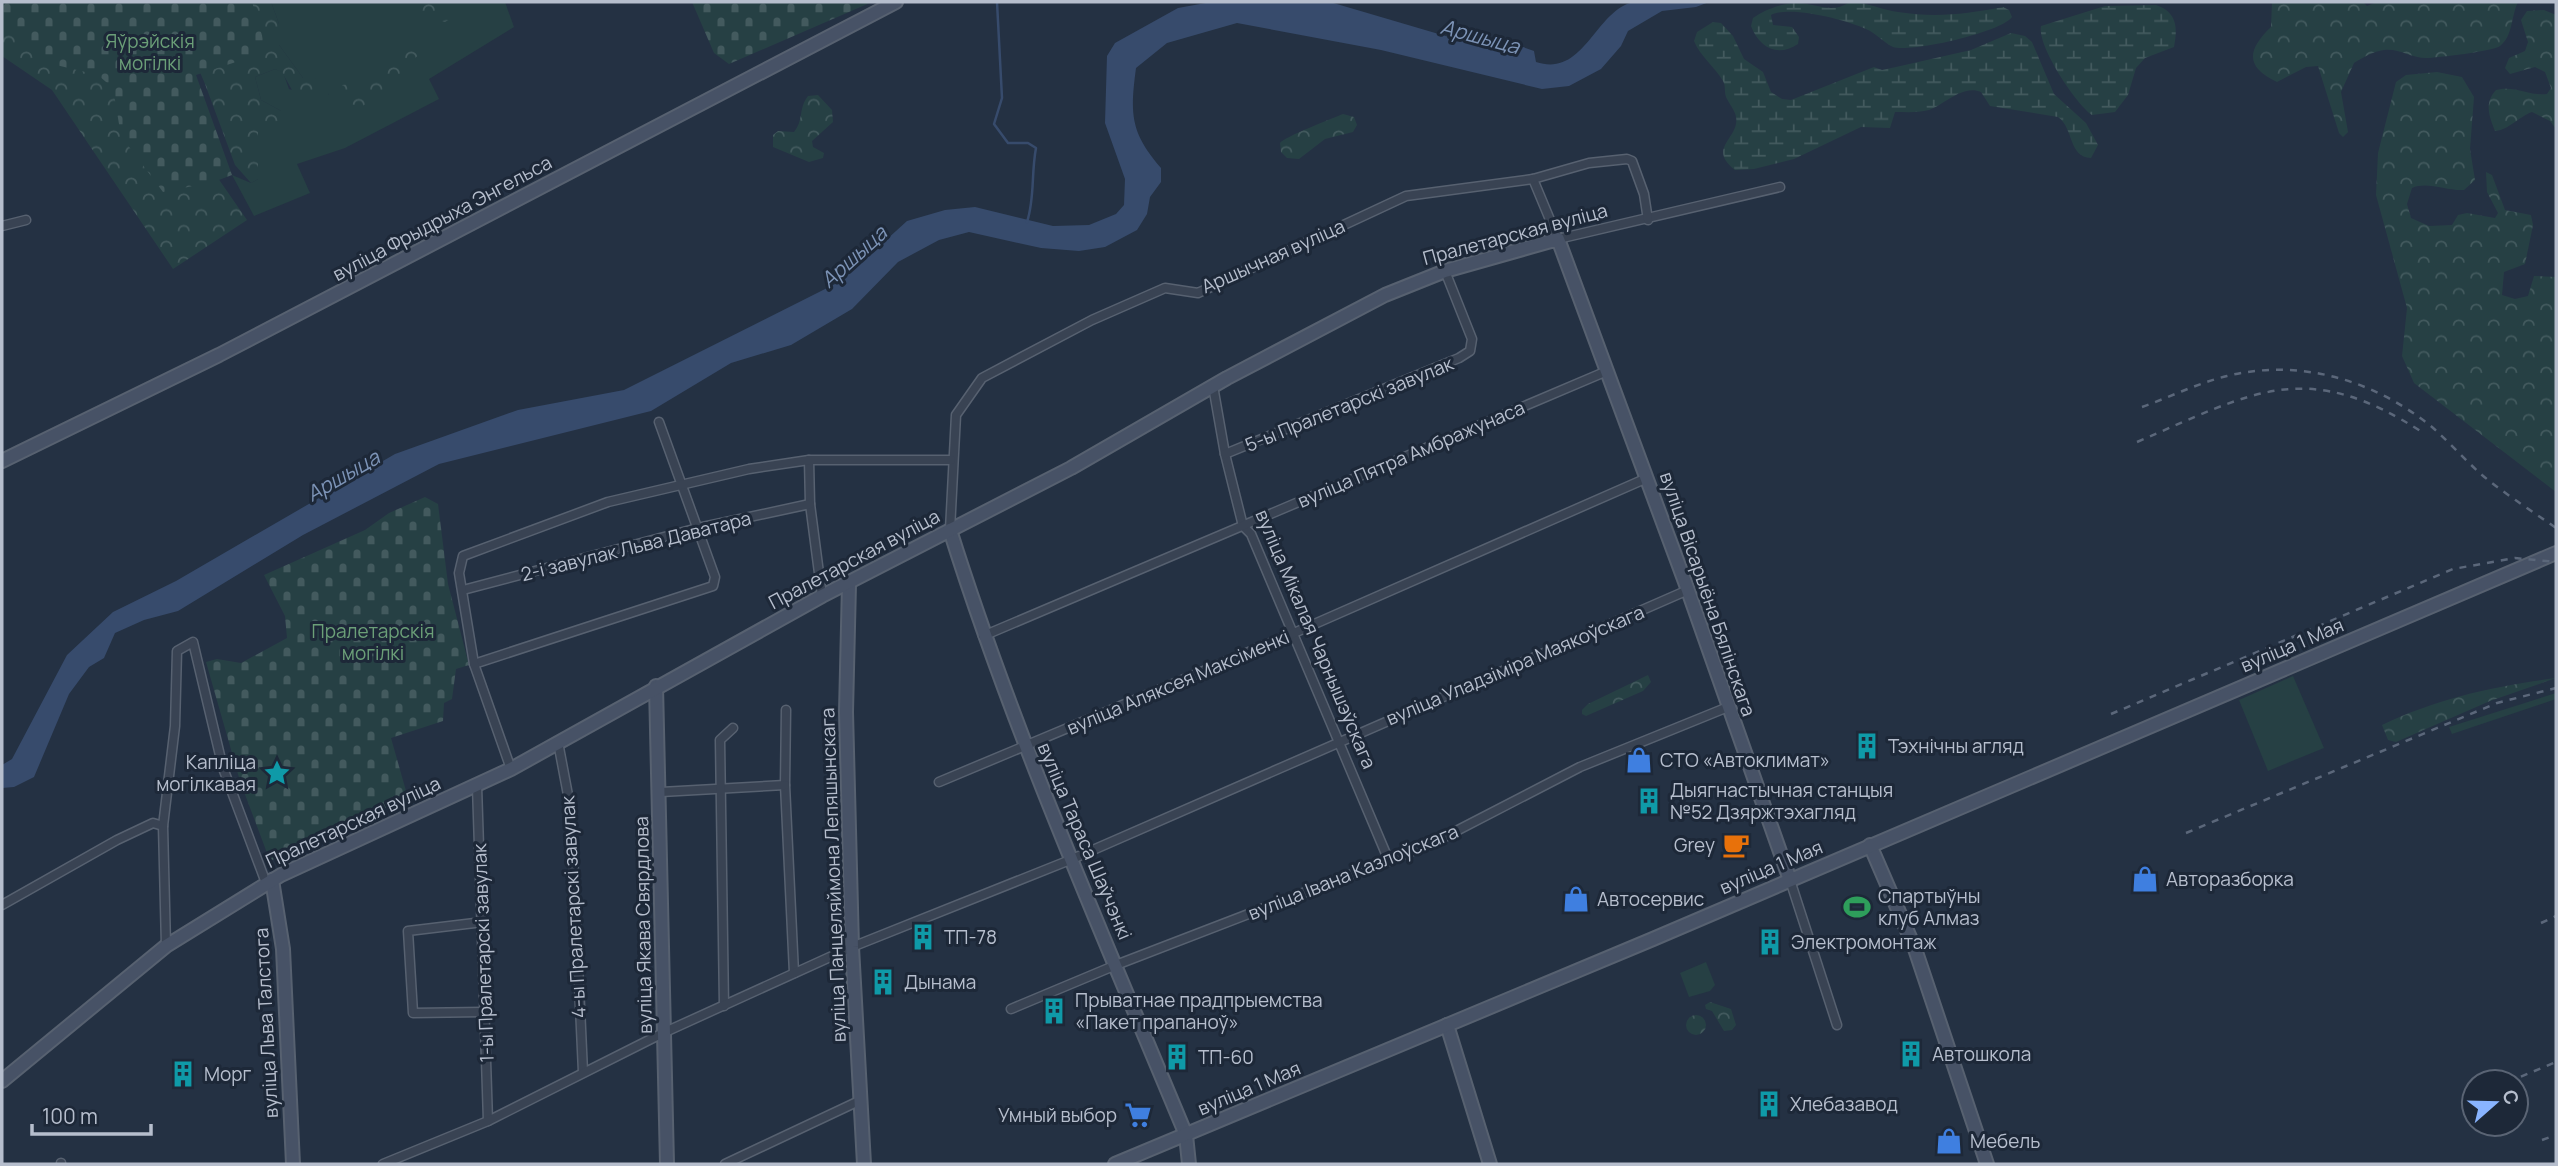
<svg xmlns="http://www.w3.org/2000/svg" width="2558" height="1166" viewBox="0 0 2558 1166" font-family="Manrope,sans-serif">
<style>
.green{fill:#264044}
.forest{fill:url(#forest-crowns)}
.wetland{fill:url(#wetland-marsh)}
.cemetery{fill:url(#cemetery-stones)}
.water{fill:#374b6c}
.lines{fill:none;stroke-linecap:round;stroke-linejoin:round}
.stream{stroke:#374b6c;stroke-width:2.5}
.street-casing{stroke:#576170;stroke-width:11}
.secondary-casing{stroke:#576170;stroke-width:16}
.street{stroke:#394353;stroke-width:8}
.secondary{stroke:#475266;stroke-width:12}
.rail{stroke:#5b677a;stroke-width:2.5;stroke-dasharray:7 7;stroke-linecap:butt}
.labels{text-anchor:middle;stroke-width:6;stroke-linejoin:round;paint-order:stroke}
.park-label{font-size:19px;fill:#6b9f78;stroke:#1d2838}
.street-label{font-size:19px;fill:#b6becd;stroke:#1d2838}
.poi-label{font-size:19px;fill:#b6becd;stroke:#1d2838;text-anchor:start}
.water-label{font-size:21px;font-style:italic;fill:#7c93b6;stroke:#1d2838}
</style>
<defs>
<pattern id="forest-crowns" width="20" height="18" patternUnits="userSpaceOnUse" patternTransform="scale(1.75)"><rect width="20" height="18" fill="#264044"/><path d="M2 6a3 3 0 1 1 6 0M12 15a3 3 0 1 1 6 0" fill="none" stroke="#435a5e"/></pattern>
<pattern id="wetland-marsh" width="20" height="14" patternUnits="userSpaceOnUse" patternTransform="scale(1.75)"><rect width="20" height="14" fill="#264044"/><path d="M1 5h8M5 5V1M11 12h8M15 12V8" fill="none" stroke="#435a5e"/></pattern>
<pattern id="cemetery-stones" width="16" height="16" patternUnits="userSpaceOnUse" patternTransform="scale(1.75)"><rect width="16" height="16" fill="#264044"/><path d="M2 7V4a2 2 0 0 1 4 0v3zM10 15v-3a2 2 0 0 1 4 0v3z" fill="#435a5e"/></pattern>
</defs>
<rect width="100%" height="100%" fill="#243143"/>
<!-- green -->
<g class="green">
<path d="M271,2H505L514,27L429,79L439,99L345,148L297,164L310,193L254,216L232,175L251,183L258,179V125L281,111L261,100L255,77L275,69L283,72L289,89L315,96L329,95L315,78H303L279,45V24Z"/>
<path d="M2293,676L2324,748L2268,771L2239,700Z"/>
<path d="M2556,693V699L2452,734L2449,727Z"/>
<path d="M1706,962L1715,985L1710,991L1689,997L1680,973Z"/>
</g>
<!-- forest -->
<g class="forest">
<path d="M96,2L247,220L173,269L52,90L2,56V14Z"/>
<path d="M170,2H271L279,24V45L303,78H315L325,82L329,96H315L302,108L282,72L275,69L255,77L261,100L281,111L289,123L270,132L258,126V179L251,183L235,165L205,84Z"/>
<path d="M416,2H451L456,16L445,22L417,14Z"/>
<path d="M2272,2H2363L2367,6L2377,2H2518C2511,16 2513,36 2500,46C2494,51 2436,58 2426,58C2412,58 2398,48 2384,50C2374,51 2362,58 2354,63L2341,92L2348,132L2343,137L2339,133L2318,66L2306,67L2277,82C2245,67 2247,50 2271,27Z"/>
<path d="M2544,10L2556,15V129L2550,121L2532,112C2520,116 2507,131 2495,131C2489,116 2484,103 2496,90C2515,85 2528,96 2547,94L2551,88L2545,72L2535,67L2510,74L2505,68L2509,58L2525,51L2528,42L2521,20L2527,11Z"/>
<path d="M421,43L420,53L410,64L414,74L404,86L385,88L362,107L343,102L342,85L367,82C379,57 395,48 421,43Z"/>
<path d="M2437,72L2462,77L2474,97L2470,149L2475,180L2464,190C2447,191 2427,181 2412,188L2407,204L2411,218L2429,226L2452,225L2458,215L2467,213L2495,218L2498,213L2487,192L2486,172L2492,175L2505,210L2531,215L2533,225L2525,264L2504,272L2502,295L2515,299L2528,296L2534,276L2556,277V492L2414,383L2402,356L2407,308L2376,195L2378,153L2396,82L2406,75Z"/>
<path d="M818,95L832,110L833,122L812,141L813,147L824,153L823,158L809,162L773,147V135L778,131L794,132C804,120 798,109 808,96Z"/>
<path d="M1343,114L1354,117L1357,125L1353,132L1325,139L1299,159L1287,158L1281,152L1280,143C1284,137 1331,119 1343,114Z"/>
<path d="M1648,675L1651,682L1643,691L1586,716L1582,714V710L1588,704Z"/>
<path d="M2556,678L2490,701L2396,742L2388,740L2382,725C2438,698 2495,686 2556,678Z"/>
<path d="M1710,1002L1731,1009L1736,1025L1732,1030L1724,1031L1712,1011L1706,1009L1705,1005Z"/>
<circle cx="1696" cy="1025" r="10"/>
</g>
<!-- wetland -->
<g class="wetland">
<path d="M1850,2C1868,2 1881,10 1898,12C1937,18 1965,14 2003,7L2009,10L2012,17C2002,32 1911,53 1893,47C1884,43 1876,33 1866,29C1847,20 1790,5 1771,15L1773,25L1792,27L1799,37L1798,44C1777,58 1759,47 1751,26L1753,18C1767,8 1790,0 1807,4C1825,7 1834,12 1850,2Z"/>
<path d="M2156,5C2177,12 2178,28 2174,47L2145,58L2136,68L2128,95L2115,112L2092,115C2076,104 2037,46 2041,26L2105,6Z"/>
<path d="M1713,22L1721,23L1733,36L1744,59L1763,72L1771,92L1782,99L1791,100L1874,67L1882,70L1896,67L1971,50L2011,33L2025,36L2032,42L2054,94L2086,123L2098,145L2091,158C2068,157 2074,128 2058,117L1990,106L1981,92C1963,84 1945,104 1929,110C1917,113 1907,112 1895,112L1890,128L1861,127L1794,159L1754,169L1735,170C1706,148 1740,138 1736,117C1735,110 1729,104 1726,97C1724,91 1726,86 1723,81C1714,66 1700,56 1694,41L1697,32Z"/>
</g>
<!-- cemetery -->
<g class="cemetery">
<path d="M2,2H252L267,52L196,75L232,175L195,189L193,186L163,192L121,136L113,88L98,75L56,65L22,33L2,21Z"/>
<path d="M692,2H872L729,64L714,53Z"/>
<path d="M425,497L438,504L448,584L469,665L456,669L452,699L444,703L443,721L391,738L408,798L270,861L240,781L206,662L217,659L241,663L287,638L285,616L264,575L365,530L389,513Z"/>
</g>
<!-- water -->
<path class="water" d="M1211,2H1330L1493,50L1503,52L1509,42L1534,51L1536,62C1584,78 1595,11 1633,2C1652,0 1688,2 1709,2L1696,7L1662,11L1628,31L1621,46L1601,69L1569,86L1542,89L1381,50L1237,23L1167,43L1136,68C1130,114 1130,132 1161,168V182L1150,197L1147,214L1137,230L1105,247L1079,251L1041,248L969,232L939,240L898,262L852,309L791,345L731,363L651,411L439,464L303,535L178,611L144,620L115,633L104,658L89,667L69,694L34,777L14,787L2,788V765L12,759L67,655L113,612L176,581L395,454L518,410L624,390L841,281L907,221L945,210L975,207L1053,226L1089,225L1116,214L1124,205L1125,179L1105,123L1107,56L1115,43L1178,8Z"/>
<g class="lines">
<!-- stream -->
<path class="stream" d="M997,2L1002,98L994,124L1008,143H1028L1036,148C1031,174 1035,198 1027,222"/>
<!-- street casing -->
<g class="street-casing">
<g id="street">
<path d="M1533,179L1558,239L1780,187"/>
<path d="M2,226L26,220"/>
<path d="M1213,386L1225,454L1243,526L1251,534L1389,861"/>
<path d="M1225,454L1459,358L1470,351L1472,339L1445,271"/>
<path d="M809,460L810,504L822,596"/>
<path d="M950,530L956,415L982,378L1092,320L1165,288L1198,293L1406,196L1533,179L1589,163L1627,159L1632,161L1644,194L1648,220"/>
<path d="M463,590L698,528L810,504"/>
<path d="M983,636L1607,371"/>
<path d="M474,664L713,586L715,577L659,422"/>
<path d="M786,710L785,785L794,973"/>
<path d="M558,742L571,811L583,1072"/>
<path d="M511,769L474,664L459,573L463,556L608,502L749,469L809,460H951"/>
<path d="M939,782L1294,633L1647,478"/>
<path d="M477,786L488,1121"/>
<path d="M661,792L785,785"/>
<path d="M1790,880L1837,1025"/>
<path d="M2,905L117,840L153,823L163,826"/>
<path d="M483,922L408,931L413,1013L483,1012"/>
<path d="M166,946L163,826L175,726L177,651L193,642L223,768L266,883"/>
<path d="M724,1006L720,740L733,728"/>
<path d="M1011,1009L1116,965L1433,843L1580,767L1728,707"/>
<path d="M61,1163V1164"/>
<path d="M383,1164L488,1121L663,1033L852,947L1070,860L1688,590"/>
<path d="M725,1164L861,1100"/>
</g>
</g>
<!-- secondary casing -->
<g class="secondary-casing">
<g id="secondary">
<path d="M2,461L219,355L896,2"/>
<path d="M950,530C1015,737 1103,935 1186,1135L1189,1164"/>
<path d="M849,584L846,712L852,947L864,1164"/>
<path d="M656,686L667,1164"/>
<path d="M1870,845L1915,949L1987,1164"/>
<path d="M272,880L283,949L293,1164"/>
<path d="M1447,1025L1490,1164"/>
<path d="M2,1081L166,946L281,875L511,769L822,596L1071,468L1227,378L1385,295L1445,271L1558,239L1685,582L1790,880"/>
<path d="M1115,1164L1653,939L2556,553"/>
</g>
</g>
<!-- street -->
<use href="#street" class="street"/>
<!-- secondary -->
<use href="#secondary" class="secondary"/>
<!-- rail -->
<g class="rail">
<path d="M2142,407C2170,397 2198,383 2227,376C2300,358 2374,380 2432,427C2449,442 2465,460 2482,475C2505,494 2532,511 2556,528"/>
<path d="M2137,442C2254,392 2306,356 2425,434"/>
<path d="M2111,714L2453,569L2515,558L2556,562"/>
<path d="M2186,833L2497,703L2556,688"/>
<path d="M2541,923L2556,916"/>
<path d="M2508,1082L2556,1062"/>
<path d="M2542,1140L2556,1135"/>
</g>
</g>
<!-- icons -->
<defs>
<g id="building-bare" transform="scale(2.1)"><path d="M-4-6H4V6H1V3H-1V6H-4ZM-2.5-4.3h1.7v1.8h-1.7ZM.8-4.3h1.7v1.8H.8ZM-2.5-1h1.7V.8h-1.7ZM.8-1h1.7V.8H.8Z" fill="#0f9aa8" stroke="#1d2838" stroke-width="2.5" paint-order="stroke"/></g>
<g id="shop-bare" transform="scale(2.1)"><path d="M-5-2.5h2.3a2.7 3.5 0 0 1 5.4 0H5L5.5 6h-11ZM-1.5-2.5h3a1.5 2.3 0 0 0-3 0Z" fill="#3f7fe0" stroke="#1d2838" stroke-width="2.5" paint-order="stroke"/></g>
<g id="sight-bare" transform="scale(2.1)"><path d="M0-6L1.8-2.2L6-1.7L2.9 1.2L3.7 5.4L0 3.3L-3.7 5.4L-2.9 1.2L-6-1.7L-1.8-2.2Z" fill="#0f9aa8" stroke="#1d2838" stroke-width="2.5" paint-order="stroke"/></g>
<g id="cafe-bare" transform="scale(2.1)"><path d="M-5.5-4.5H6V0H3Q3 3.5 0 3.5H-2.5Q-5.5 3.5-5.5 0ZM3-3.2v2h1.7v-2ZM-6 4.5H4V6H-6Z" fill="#e8710a" stroke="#1d2838" stroke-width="2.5" paint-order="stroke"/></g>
<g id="stadium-bare" transform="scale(2.1)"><path d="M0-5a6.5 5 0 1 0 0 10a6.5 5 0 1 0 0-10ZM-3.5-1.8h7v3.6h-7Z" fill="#2e9e5b" stroke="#1d2838" stroke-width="2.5" paint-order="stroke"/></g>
<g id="supermarket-bare" transform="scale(2.1)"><path d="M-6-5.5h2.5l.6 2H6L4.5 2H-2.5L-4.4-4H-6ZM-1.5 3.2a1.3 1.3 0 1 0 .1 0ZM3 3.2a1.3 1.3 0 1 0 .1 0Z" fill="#3f7fe0" stroke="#1d2838" stroke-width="2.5" paint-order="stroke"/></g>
</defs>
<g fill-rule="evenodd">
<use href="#building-bare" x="1867" y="746"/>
<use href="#shop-bare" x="1639" y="760"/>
<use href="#sight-bare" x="277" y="773"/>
<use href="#building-bare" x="1649" y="801"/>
<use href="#cafe-bare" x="1736" y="845"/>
<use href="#shop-bare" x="2145" y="879"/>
<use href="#shop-bare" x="1576" y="899"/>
<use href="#stadium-bare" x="1857" y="907"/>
<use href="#building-bare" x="923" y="937"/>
<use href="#building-bare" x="1770" y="942"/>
<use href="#building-bare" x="883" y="982"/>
<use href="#building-bare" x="1054" y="1011"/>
<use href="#building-bare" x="1911" y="1054"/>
<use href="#building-bare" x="1177" y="1057"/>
<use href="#building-bare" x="183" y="1074"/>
<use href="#building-bare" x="1769" y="1104"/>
<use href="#supermarket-bare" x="1138" y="1115"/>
<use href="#shop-bare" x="1949" y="1141"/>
</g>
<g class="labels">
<!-- park labels -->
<g class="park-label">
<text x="150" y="48">Яўрэйскія<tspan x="150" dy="22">могілкі</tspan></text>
<text x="373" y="638">Пралетарскія<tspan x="373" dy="22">могілкі</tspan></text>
</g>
<!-- street labels -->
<g class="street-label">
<text transform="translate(442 218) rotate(-28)" y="7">вуліца Фрыдрыха Энгельса</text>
<text transform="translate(1515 234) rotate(-15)" y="7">Пралетарская вуліца</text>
<text transform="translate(1273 256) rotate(-24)" y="7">Аршычная вуліца</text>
<text transform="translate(1349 404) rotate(-22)" y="7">5-ы Пралетарскі завулак</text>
<text transform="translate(1411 454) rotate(-23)" y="7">вуліца Пятра Амбражунаса</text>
<text transform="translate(636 546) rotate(-14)" y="7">2-і завулак Льва Даватара</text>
<text transform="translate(854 559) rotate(-28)" y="7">Пралетарская вуліца</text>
<text transform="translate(1708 594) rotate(71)" y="7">вуліца Вісарыёна Бялінскага</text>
<text transform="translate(1316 639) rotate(67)" y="7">вуліца Мікалая Чарнышэўскага</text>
<text transform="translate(2292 645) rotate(-23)" y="7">вуліца 1 Мая</text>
<text transform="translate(1515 665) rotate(-23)" y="7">вуліца Уладзіміра Маякоўскага</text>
<text transform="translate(1178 682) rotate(-23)" y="7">вуліца Аляксея Максіменкі</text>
<text transform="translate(353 822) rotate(-25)" y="7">Пралетарская вуліца</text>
<text transform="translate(1085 841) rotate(67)" y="7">вуліца Тараса Шаўчэнкі</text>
<text transform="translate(1771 867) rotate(-23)" y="7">вуліца 1 Мая</text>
<text transform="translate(1353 872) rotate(-22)" y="7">вуліца Івана Казлоўскага</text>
<text transform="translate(833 875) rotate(-92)" y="7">вуліца Панцеляймона Лепяшынскага</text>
<text transform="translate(573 907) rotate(-93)" y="7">4-ы Пралетарскі завулак</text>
<text transform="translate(643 925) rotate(-91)" y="7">вуліца Якава Свярдлова</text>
<text transform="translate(483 953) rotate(-92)" y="7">1-ы Пралетарскі завулак</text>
<text transform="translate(266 1023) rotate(-93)" y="7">вуліца Льва Талстога</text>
<text transform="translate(1249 1088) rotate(-23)" y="7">вуліца 1 Мая</text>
</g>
<!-- poi labels -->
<g class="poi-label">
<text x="1888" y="753">Тэхнічны агляд</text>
<text x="1660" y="767">СТО «Автоклимат»</text>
<text x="256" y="769" text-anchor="end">Капліца<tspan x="256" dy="22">могілкавая</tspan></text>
<text x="1670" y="797">Дыягнастычная станцыя<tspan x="1670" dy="22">№52 Дзяржтэхагляд</tspan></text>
<text x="1715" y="852" text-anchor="end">Grey</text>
<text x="2166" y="886">Авторазборка</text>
<text x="1878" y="903">Спартыўны<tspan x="1878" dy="22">клуб Алмаз</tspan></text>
<text x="1597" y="906">Автосервис</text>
<text x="944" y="944">ТП-78</text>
<text x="1791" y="949">Электромонтаж</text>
<text x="904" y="989">Дынама</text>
<text x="1075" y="1007">Прыватнае прадпрыемства<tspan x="1075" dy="22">«Пакет прапаноў»</tspan></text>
<text x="1932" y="1061">Автошкола</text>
<text x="1198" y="1064">ТП-60</text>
<text x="204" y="1081">Морг</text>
<text x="1790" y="1111">Хлебазавод</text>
<text x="1117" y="1122" text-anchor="end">Умный выбор</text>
<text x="1970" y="1148">Мебель</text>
</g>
<!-- water labels -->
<g class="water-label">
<text transform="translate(1480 37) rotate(15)" y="7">Аршыца</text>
<text transform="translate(854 257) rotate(-42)" y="7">Аршыца</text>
<text transform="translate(343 476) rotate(-30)" y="7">Аршыца</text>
</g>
</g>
<!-- border -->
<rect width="2558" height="1166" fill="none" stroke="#b6becd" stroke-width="7"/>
<!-- north arrow -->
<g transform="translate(2495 1103) rotate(70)"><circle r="33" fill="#1d2838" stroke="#5a6474" stroke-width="2"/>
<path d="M0-5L12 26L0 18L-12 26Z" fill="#89b4ff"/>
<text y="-10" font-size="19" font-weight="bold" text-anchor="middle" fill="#b6becd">С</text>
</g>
<!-- scale -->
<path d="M32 1124v10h119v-10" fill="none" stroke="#b6becd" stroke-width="3.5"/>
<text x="42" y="1124" font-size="21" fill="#b6becd" stroke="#1d2838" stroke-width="5" paint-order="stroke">100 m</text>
</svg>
